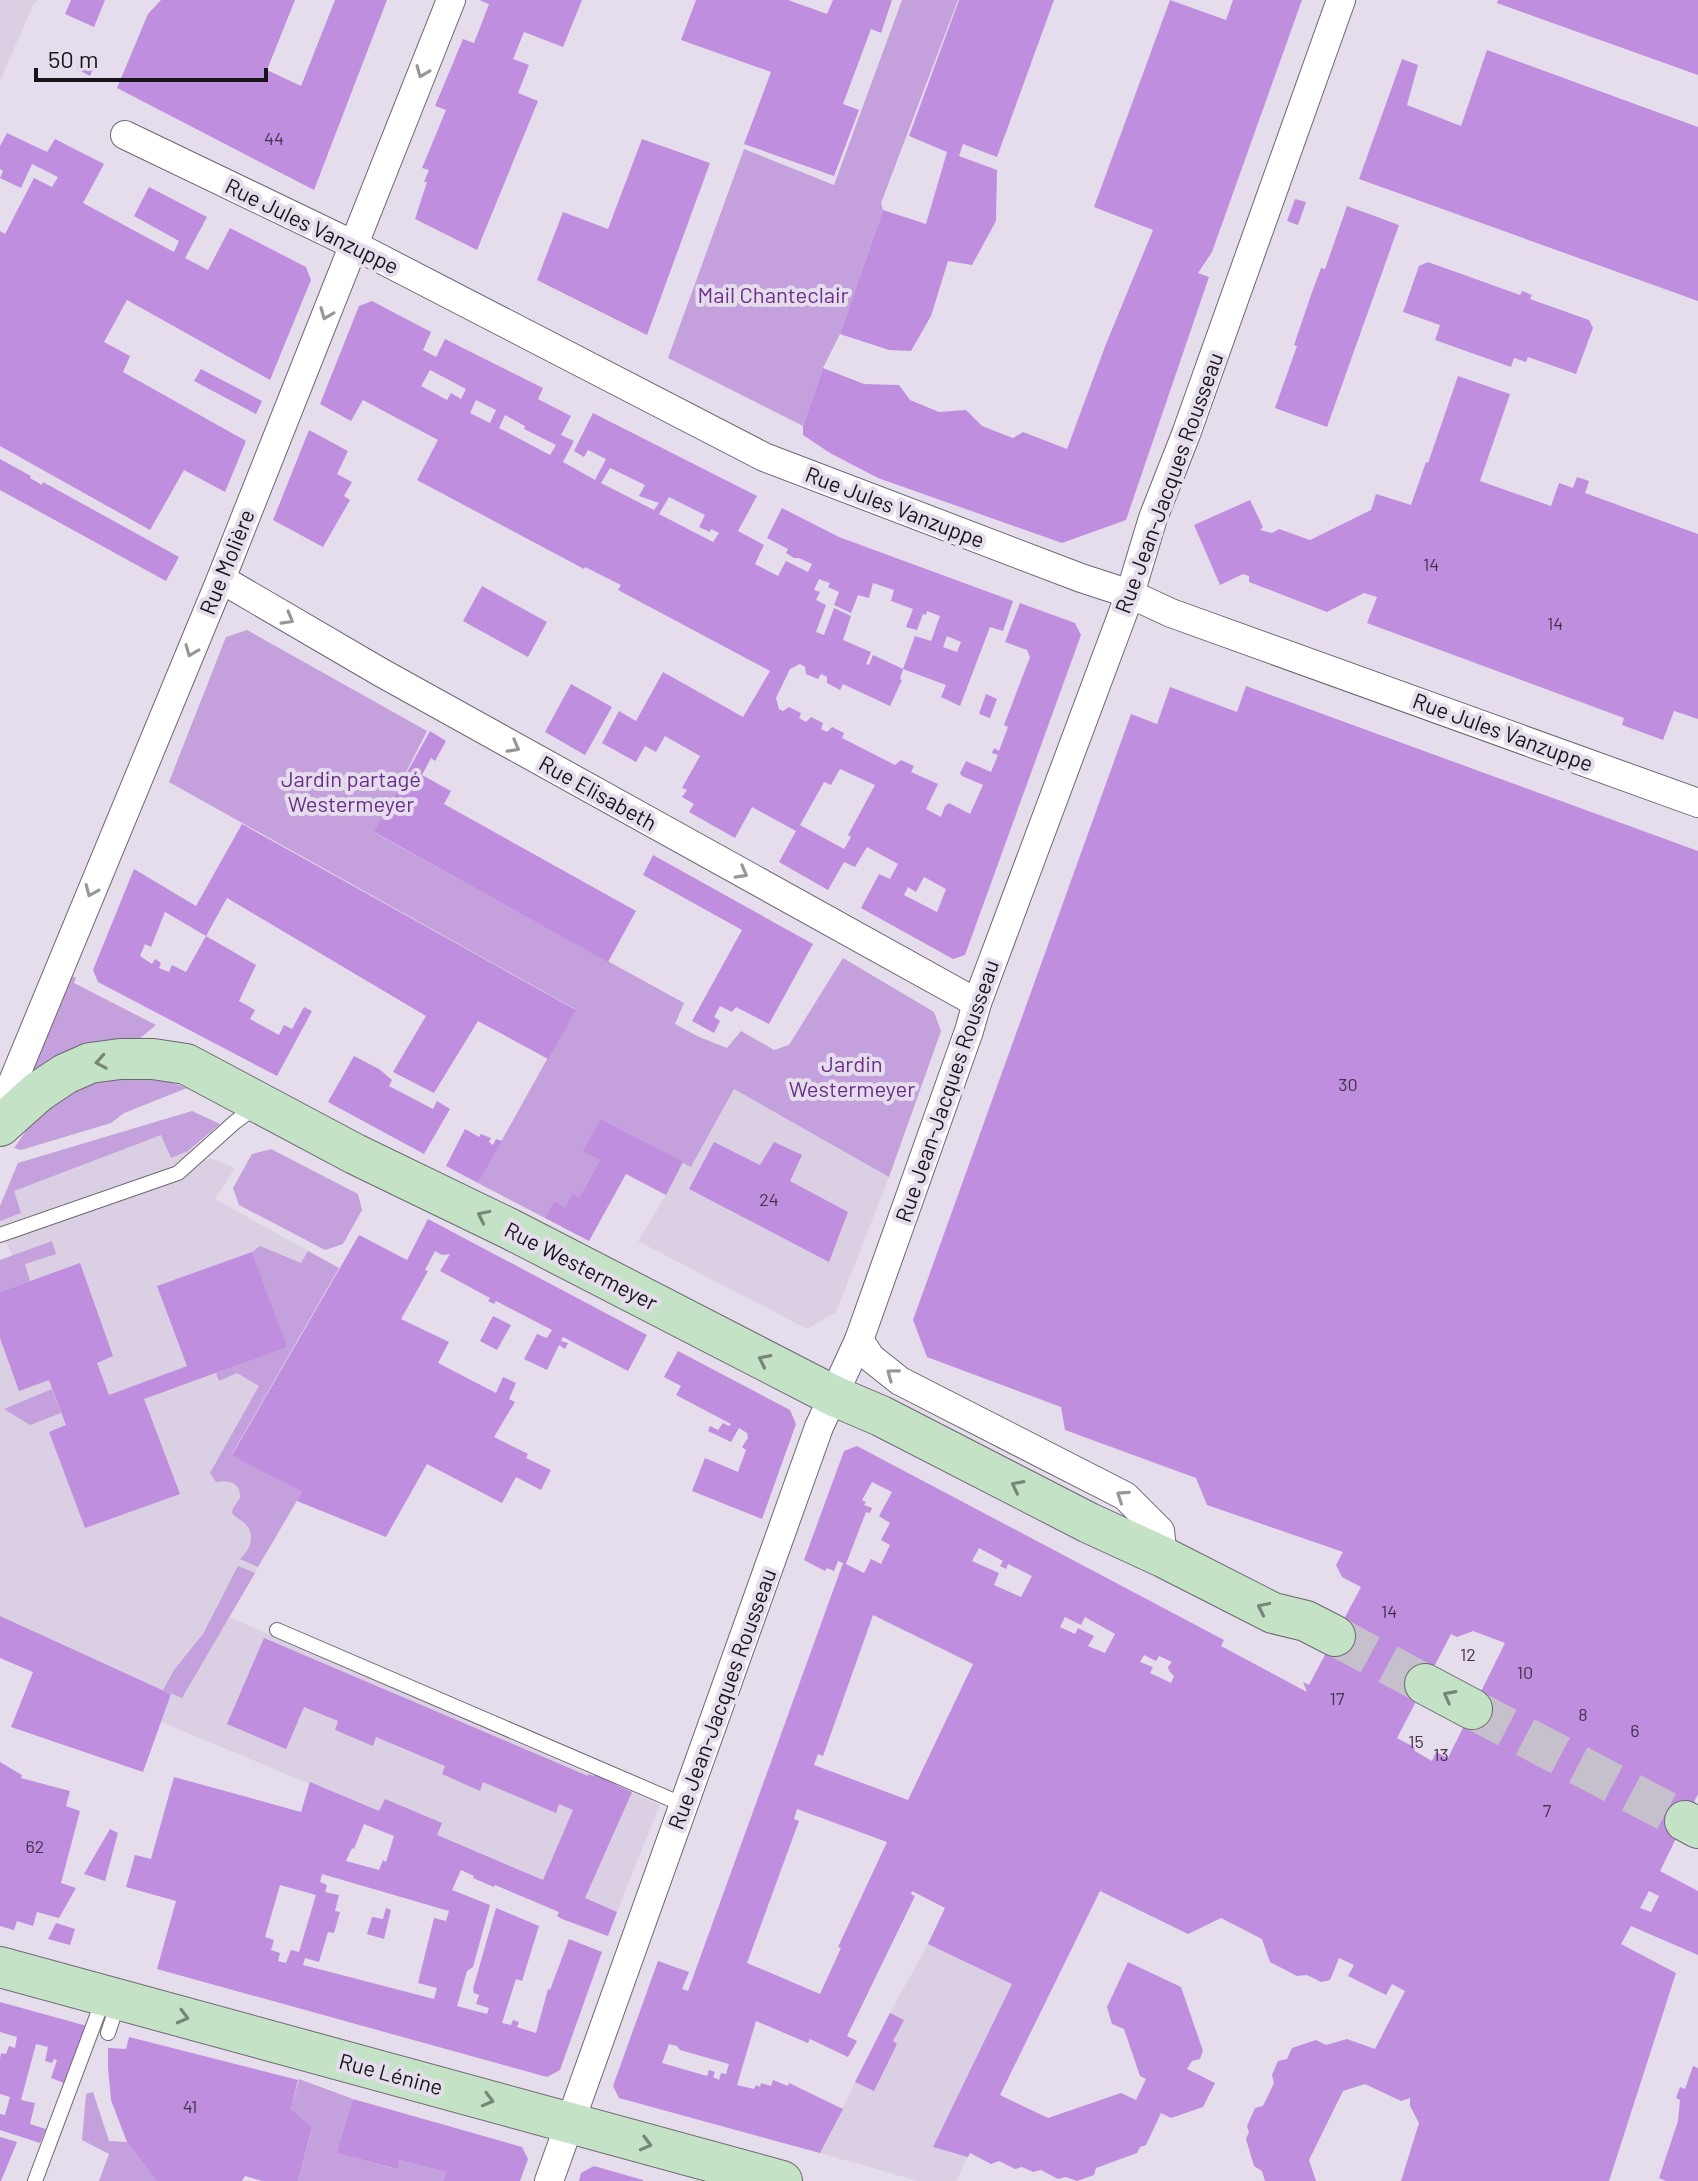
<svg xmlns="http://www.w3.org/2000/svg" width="1698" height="2181" viewBox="0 0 1698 2181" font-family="Barlow,sans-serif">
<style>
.built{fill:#dacfe3}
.green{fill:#c4a0dc}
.building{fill:#bf8ede;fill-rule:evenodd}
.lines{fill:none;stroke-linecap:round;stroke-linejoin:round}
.secondary-tunnel{stroke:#c6bfcc;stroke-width:40;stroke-dasharray:40 20;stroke-linecap:butt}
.lane-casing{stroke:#6d6772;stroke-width:16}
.street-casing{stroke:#6d6772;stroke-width:30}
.secondary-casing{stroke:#6d6772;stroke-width:42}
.lane{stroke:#fff;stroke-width:14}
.street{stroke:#fff;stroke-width:28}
.secondary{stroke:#c4e3c6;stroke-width:40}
.oneway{stroke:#979698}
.oneway2{stroke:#778679}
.labels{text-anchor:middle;stroke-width:8;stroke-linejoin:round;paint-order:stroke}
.number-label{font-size:18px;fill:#42334b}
.street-label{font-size:22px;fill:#18151a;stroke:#e5ddeb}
.park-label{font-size:22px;fill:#6b2e8c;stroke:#e5ddeb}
</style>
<rect width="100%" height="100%" fill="#e5ddeb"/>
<!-- built -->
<g class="built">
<path d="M0,0H38L33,5L0,81Z"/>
<path d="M734,1089L889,1177L836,1312L807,1329L638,1241L666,1195L683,1162L692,1166Z"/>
<path d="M162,1135L206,1160L210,1158L235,1168L215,1199L339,1268L232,1454L302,1492L229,1617L660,1805L617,1912L161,1722L171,1694L0,1616V1260L12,1256L0,1225V1206L18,1163Z"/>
<path d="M1075,1634L1088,1646L1197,1694L956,2181H918L820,2153L890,2013L928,1944Z"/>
</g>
<!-- green -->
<g class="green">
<path d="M902,0H958L881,203L883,210L840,334L823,368L803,426L668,358L744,149L834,185Z"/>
<path d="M247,630L427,731L375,833L684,1003L675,1024L699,1037L727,1048L741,1031L774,1050L789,1045L843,958L934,1012L941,1031L889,1177L734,1089L691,1167L601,1119L600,1160L579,1198L572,1195L565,1207L554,1201L545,1218L478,1183L575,1009L169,782L226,637Z"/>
<path d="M68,977H76L74,983L156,1025L139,1039C98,1035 57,1054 24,1077Z"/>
<path d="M116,1077L158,1078L187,1088L124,1113L111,1123L21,1150L14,1148C23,1136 31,1122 41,1112C61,1092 89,1083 116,1077Z"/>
<path d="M192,1111L220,1124L188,1151L171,1158L161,1135L14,1191L21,1213L0,1221V1206L18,1163Z"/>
<path d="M271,1149L358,1194L362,1210L343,1244L325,1250L239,1205L233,1188L252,1154Z"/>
<path d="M52,1241L56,1254L25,1264L30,1281L0,1292V1260Z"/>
<path d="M260,1246L301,1263L308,1251L339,1268L232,1454L302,1492L258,1567L240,1559C249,1551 255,1539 248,1527C244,1521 237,1519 232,1513L233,1508L240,1498C241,1482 229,1480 216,1482L210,1473L259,1386L237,1373L219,1381L216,1373L286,1346L252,1252Z"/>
<path d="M52,1389L61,1413L30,1425L4,1409Z"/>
<path d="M238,1566L255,1573L182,1698L163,1690L174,1670L203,1634Z"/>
<path d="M299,2079L353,2099L338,2153L396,2169L399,2160L446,2172L443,2181H298L312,2129L291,2109Z"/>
<path d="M93,2092L109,2141L127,2142L157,2181H99L109,2154L82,2140L86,2094Z"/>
</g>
<!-- building -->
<g class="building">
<path d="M71,0H105L94,27L65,14Z"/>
<path d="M161,0H295L267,70L301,86L335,0H387L314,190L117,88L148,14Z"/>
<path d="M479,0H582L563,47L524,32L513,59L529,65L518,93L538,101L477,250L415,219L427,182H424L429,170L422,168L446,110L435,106L463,39L474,43L489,4Z"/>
<path d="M696,0H788L827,14L833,0H892L881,33L871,29L843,104L859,110L834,176L744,144L771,72L681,40Z"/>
<path d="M959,0H1054L997,157L963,144L959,156L997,170L996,221L972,265L948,261L931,316L911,351L889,350L840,334L883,210L926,224L947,152L909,136Z"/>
<path d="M1170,0L1226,20L1233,0H1302L1212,252L1198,273L1209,277L1126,520L1062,543L878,478L830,453L803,435V426L823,368L864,384L899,385L910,400L939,412L966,410L982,426L1013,438L1023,432L1067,449L1106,344L1153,230L1094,207Z"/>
<path d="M1498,0H1698V75L1497,3Z"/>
<path d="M1487,50L1698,127V301L1359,179L1402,59L1418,65L1407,105L1461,126Z"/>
<path d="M84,56L96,62L90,76L77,69Z"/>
<path d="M7,133L47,152L55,139L104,164L83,203L174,252L179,241L134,216L149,187L207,217L185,258L208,270L230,228L306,267L311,280L270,380L127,300L104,342L130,356L123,372L246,441L225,492L184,470L150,530L0,446V231L5,234L34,178L52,187L58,177L32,164L21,188L0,178L3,171L0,169V146Z"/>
<path d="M642,139L710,163L647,335L537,280L563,212L608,229Z"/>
<path d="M1295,199L1306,202L1298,225L1287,221Z"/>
<path d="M1347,206L1399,225L1327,427L1275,408L1297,346L1294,345L1311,295L1321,268L1325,269Z"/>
<path d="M1428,262L1520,295L1522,291L1532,295L1530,299L1589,320L1593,328L1576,374L1528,357L1526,362L1514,358L1511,367L1435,340L1440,325L1403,312L1419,266Z"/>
<path d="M372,301L431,332L423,350L436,357L445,339L543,388L538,399L571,416L561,435L574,441L563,462L595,480L606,459L588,450L584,457L574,451L593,413L757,496L738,531L764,545L755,564L778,576L786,561L808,572L812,564L799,558H794L786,553L788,549L767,538L782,508L839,537L1013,601L1003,631L990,627L960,706L941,697L946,685L903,669L915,636L931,641L940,616L927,611L926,615L923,614L917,630L906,627L913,609L891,601L894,590L873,583L869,598L858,595L851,613L834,605L839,592L828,587L830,583L819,579L814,590L820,592L816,600L826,605L816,632L824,635L834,608L851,616L843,640L871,652L866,664L869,665L873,655L903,669L900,679L902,680L890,706L843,684L840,690L827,683V677L821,674L818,679L806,674L805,667L800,664L790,669L776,698L779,709L783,711L789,707L801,713L799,718L806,722L811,717L823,723L821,729L827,732L832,727L844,733L842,738L895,765L901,760L914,766L911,772L938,784L926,809L941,817L945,806L949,803L970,814L983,785L962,776L960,773L966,761L991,772L998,755L992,753L994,748L999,751L1008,727L1004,725L1030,657L1027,650L1005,642L1020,603L1075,623L1081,635L965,955L953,959L861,908L879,874L890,879L898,864L867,847L855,867L844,862L828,890L779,862L796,831L752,807L735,838L689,812L694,804L682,797L687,790L682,788L700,756L665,736L656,752L645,746L636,762L602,743L619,711L636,721L663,672L743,717L770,671L618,590L621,585L585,567L584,569L417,480L438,440L363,400L351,421L320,404L359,306ZM430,370L466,389L461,399L451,393L447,400L421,386ZM476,400L496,410L490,423L470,413ZM505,415L525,426L524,429L556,445L550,455L499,428ZM610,468L645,485L639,496L659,503L654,510L601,483ZM669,497L705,515L699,527L710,532L711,529L719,533L713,542L659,514ZM947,636L961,642L957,652L943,647ZM840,769L875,785L848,835L851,837L844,849L800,825L824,782L831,785ZM924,877L946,889L937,912L904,895L908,887L916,892Z"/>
<path d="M201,369L262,401L256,414L194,381Z"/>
<path d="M1458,376L1510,394L1480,481L1551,506L1559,483L1573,488L1577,477L1589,481L1585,493L1698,534V719L1674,711L1663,740L1622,725L1624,718L1367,623L1377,597L1364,593L1327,612L1249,582V576L1243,574L1220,585L1194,525L1250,500L1263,527L1260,530L1272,533L1279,529L1310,540L1371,510L1376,494L1411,505L1426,462L1428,463Z"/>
<path d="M309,430L348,451L337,474L352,482L344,496L350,500L323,547L273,520Z"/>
<path d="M0,459L31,476L30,478L42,485L43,482L179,557L166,581L0,490Z"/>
<path d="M482,586L547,622L528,657L463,621Z"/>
<path d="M571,684L612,707L585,755L545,732Z"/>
<path d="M1246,686L1698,851V1794L1660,1871L1698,1891V1955L1631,1926L1621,1944L1676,1973L1609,2181H1401L1419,2123L1410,2106V2098L1401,2101L1365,2084L1343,2091L1309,2160L1316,2181H1265L1262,2171L1254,2166L1246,2139L1249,2132L1247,2126L1255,2108L1263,2106L1274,2083L1272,2075L1278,2061L1287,2059L1292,2048L1316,2040L1326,2045L1347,2039L1375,2049L1405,1991L1392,1984L1386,1995L1348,1976L1354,1965L1339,1958L1330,1980L1321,1982L1307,1975L1297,1976L1270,1962L1262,1939L1221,1918L1188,1934L1100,1891L1000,2095L1048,2118L1121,2093L1136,2100L1146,2079L1140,2076L1124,2029L1112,2024L1107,2007L1128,1962L1181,1987L1203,2051L1200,2059L1192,2061L1187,2069L1215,2083L1203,2107L1171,2118L1161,2113L1146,2145L1140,2147L1137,2153L1096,2168L1094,2175L1077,2181L1066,2177L1058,2179L1041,2170L1033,2172L1022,2167L1015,2169L999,2161L991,2164L970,2153L968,2157L933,2147L1012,1984L928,1944L945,1908L912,1891L911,1894L915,1896L847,2036L857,2041L848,2057L810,2039L808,2043L756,2021L737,2085L754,2089L756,2085L760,2087L761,2083L771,2086L773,2080L788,2086L789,2083L843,2109L820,2153L619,2098L613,2086L658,1961L689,1972L682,1989L688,1991L843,1563L838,1561L834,1571L827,1568L825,1571L804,1560L844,1451L857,1446L1224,1640L1221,1646L1307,1692L1303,1682L1309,1685L1361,1587L1342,1577L1336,1565L1343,1552L1207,1505L1196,1478L1065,1430L1061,1407L927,1357L913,1320L1131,714L1157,724L1170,687L1237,712ZM872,1482L892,1492L879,1516L890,1523L881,1540L890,1545L881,1564L871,1559L864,1573L846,1564L866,1512L870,1513L872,1508L864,1505L866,1502L862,1500ZM979,1548L1003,1561L1000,1566L1006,1569L1008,1564L1032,1576L1021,1597L994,1585L999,1573L972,1561ZM873,1615L973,1664L908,1800L814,1765L818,1754L823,1756ZM1065,1617L1081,1625L1085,1617L1115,1634L1105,1653L1088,1646L1094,1636L1078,1628L1075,1634L1060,1627ZM1473,1631L1505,1643L1448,1758L1436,1752L1432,1761L1415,1751L1414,1747L1397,1738L1451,1634L1457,1637ZM1144,1655L1156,1661L1159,1656L1172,1662L1168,1667L1169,1671L1174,1676L1171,1683L1150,1673L1153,1667L1140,1662ZM797,1809L887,1842L838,1947L841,1948L820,1994L747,1963L799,1821L794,1819ZM1649,1891L1659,1896L1651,1912L1640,1908ZM669,2044L677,2046L680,2050L729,2064L726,2074L721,2073L719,2080L713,2077L715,2072L709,2070L707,2076L662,2063Z"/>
<path d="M986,694L997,699L990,718L979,714Z"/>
<path d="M430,731L446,741L435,761L431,758L422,775L451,791L444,804L636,911L608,962L374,832Z"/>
<path d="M242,824L576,1010L548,1059L478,1021L434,1093L393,1072L426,1016L227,898L206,936L165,912L151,947L145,944L140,956L152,964L155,959L161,963L159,968L169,972L172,965L186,972L206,936L256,965L239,1001L255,1010L250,1019L279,1035L284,1025L292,1029L304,1007L312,1011L277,1076L98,982L93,970L134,869L196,906Z"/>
<path d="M653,855L813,944L769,1024L736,1007L732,1012L720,1006L714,1017L720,1021L714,1033L692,1021L742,930L643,875Z"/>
<path d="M354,1056L379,1069L392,1080L389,1086L433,1109L437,1101L450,1109L424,1154L328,1102Z"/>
<path d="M601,1119L683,1162L666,1195L626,1174L589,1241L545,1218L554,1201L565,1207L572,1194L579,1198L600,1160L583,1151Z"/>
<path d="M465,1129L479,1137L481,1134L491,1138L489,1142L493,1145L496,1139L502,1141L478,1183L446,1166Z"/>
<path d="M714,1142L760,1165L774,1142L802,1155L790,1181L848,1212L829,1262L689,1189Z"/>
<path d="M428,1219L647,1335L628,1371L563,1337L561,1341L568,1343L565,1349L559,1345L547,1370L524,1359L537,1334L547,1338L552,1330L496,1301L494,1304L488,1301L490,1298L440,1271L450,1254L442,1255L435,1251L425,1270L428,1271L401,1319L449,1342L438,1363L496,1393L503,1377L516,1383L509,1399L515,1402L494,1437L528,1454L526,1458L551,1470L541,1490L516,1477L502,1503L427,1464L386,1537L297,1501L302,1492L232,1455L359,1235L407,1260Z"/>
<path d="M252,1252L287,1347L144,1399L180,1494L85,1528L49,1432L66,1425L49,1380L19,1391L0,1338V1292L80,1263L113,1356L97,1363L109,1395L187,1366L157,1286Z"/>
<path d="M493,1316L511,1325L497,1350L480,1341Z"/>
<path d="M678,1351L790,1410L796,1424L762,1519L692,1491L705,1458L738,1472L746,1450L742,1447L748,1438L747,1433L739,1428L731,1442L708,1431L710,1426L718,1430L723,1423L729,1426L731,1424L676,1395L681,1386L664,1377Z"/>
<path d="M0,1616L171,1694L143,1772L11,1727L33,1672L0,1658Z"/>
<path d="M264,1638L588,1776V1774L594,1776L595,1772L615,1782L614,1784L632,1792L585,1898L617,1912L608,1936L562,1919L557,1916L559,1912L495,1885L494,1887L473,1878L474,1876L461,1870L452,1890L490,1905L473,1967L467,1971L457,2006L487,2014L489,2008L476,2004L479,1995L474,1993L473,1989L496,1908L539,1926L522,1981L516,1979L502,2023L511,2025L513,2020L519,2022L517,2027L536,2033L548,1989L550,1990L569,1939L602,1952L560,2070L547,2077L157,1969L176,1901L126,1887L135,1855L151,1859L174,1777L301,1812L310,1782L379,1811L385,1799L442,1823L437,1835L543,1880L573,1810L559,1804L556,1813L483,1782L480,1791L442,1774L445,1766L376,1737L373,1746L335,1730L338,1721L304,1707L286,1749L227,1724ZM364,1824L394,1836L386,1862L383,1860L379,1870L346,1861L352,1848L354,1849ZM322,1874L449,1911L446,1921L434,1918L418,1983L437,1988L434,1999L303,1965L305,1958L319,1962L328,1932L334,1933L340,1912L335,1911L339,1895L325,1892L327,1885L320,1882ZM280,1885L316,1895L299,1952L291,1950L286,1963L278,1961L280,1953L271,1950L274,1940L265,1937Z"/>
<path d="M0,1762L22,1775L21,1778L70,1791L66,1806L80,1811L61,1883L76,1888L59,1918L37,1912L33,1926L17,1921L14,1930L0,1926Z"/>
<path d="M110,1829L118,1833L105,1881L84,1874Z"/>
<path d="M386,1908L391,1910L384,1939L367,1934L372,1917L383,1919Z"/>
<path d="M56,1923L75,1929L70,1945L48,1939Z"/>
<path d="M0,2002L87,2026L64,2083L51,2078L57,2060L54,2059L52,2063L45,2061L48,2047L36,2044L21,2100L35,2103L30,2124L46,2129L40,2143L0,2130V2114L5,2115L10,2097L0,2094V2059L1,2053L6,2054L9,2046L15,2048L17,2037L0,2032Z"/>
<path d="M890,2013L904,2020L893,2041L897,2044L874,2091L855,2082Z"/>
<path d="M129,2037L298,2080L291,2109L312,2128L298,2181H262L245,2176L242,2181H157L127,2142L111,2100L108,2068V2048L126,2049Z"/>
<path d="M1693,2066L1698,2068V2181H1666L1659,2178L1678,2121L1680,2100L1676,2098L1680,2087L1685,2089Z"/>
<path d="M353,2099L522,2147L528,2159L520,2181H443L446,2172L399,2160L397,2169L337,2153Z"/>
<path d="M0,2137L17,2142L1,2181H0Z"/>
<path d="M594,2166L643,2180V2181H579L581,2173Z"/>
</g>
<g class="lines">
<!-- secondary-tunnel -->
<g class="secondary-tunnel">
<path d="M1335,1636L1425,1684"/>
<path d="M1472,1709L1685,1821"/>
</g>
<!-- lane casing -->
<g class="lane-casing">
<g id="lane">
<path d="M0,1235L178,1173L235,1122L257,1106"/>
<path d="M277,1630L684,1805"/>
<path d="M108,2033L118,2003"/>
<path d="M35,2181L103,2000"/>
</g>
</g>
<!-- street casing -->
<g class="street-casing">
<g id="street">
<path d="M125,135L354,245L764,457L1081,578L1130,594L1171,613L1698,803"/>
<path d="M221,579L382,673L977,1003"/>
<path d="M0,1123L7,1096L221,579L451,0"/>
<path d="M859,1340L871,1358L900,1381L1125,1496L1160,1531L1163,1557"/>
<path d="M549,2181L819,1427L859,1340L969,1031L977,1003L1130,594L1153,518L1186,434L1341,0"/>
</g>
</g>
<!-- secondary casing -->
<g class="secondary-casing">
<g id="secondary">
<path d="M0,1126L38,1092L65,1074L90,1063L120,1059H153L186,1064L355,1154L510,1229L834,1396L881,1416L1089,1523L1163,1557L1273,1613L1306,1621L1335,1636"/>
<path d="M1425,1684L1472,1709"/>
<path d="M1685,1821L1698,1828"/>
<path d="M0,1967L782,2181"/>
</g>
</g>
<!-- lane -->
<use href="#lane" class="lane"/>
<!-- street -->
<use href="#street" class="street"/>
<!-- secondary -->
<use href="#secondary" class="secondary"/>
</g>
<!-- one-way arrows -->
<defs><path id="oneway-chevron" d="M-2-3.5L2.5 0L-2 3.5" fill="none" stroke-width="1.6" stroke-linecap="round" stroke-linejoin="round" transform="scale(2)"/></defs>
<g class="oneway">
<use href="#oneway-chevron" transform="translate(422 72) rotate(112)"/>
<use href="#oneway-chevron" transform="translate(326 314) rotate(112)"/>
<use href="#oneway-chevron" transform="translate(288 619) rotate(30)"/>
<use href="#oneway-chevron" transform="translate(191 651) rotate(112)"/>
<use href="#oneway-chevron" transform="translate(514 747) rotate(29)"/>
<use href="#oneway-chevron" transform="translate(742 873) rotate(29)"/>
<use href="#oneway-chevron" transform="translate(91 891) rotate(113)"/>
<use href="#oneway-chevron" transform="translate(892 1374) rotate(-143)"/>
<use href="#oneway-chevron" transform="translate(1122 1496) rotate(-146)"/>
</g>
<g class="oneway2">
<use href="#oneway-chevron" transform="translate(101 1062) rotate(170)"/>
<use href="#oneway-chevron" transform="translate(483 1216) rotate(-154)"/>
<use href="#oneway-chevron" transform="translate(764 1360) rotate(-153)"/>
<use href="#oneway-chevron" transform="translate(1017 1486) rotate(-153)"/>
<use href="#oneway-chevron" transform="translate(1263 1608) rotate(-154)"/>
<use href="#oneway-chevron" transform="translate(1449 1696) rotate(-152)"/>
<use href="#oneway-chevron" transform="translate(183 2017) rotate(15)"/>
<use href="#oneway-chevron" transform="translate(488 2100) rotate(15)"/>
<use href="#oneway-chevron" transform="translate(646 2144) rotate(15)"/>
</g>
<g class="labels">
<!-- number labels -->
<g class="number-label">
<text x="274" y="145">44</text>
<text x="1431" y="571">14</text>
<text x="1555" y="630">14</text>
<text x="1348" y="1091">30</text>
<text x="769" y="1206">24</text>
<text x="1389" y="1618">14</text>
<text x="1468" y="1661">12</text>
<text x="1525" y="1679">10</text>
<text x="1337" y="1705">17</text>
<text x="1583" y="1721">8</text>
<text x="1635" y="1737">6</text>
<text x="1416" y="1748">15</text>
<text x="1441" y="1761">13</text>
<text x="1547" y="1817">7</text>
<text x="35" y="1853">62</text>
<text x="190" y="2113">41</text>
</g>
<!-- street labels -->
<g class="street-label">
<text transform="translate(312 226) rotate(26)" y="8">Rue Jules Vanzuppe</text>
<text transform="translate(1169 483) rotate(-70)" y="8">Rue Jean-Jacques Rousseau</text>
<text transform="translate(895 507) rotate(21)" y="8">Rue Jules Vanzuppe</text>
<text transform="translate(227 562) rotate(-68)" y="8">Rue Molière</text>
<text transform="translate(1503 732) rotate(20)" y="8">Rue Jules Vanzuppe</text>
<text transform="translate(598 793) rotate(29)" y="8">Rue Elisabeth</text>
<text transform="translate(947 1091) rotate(-71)" y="8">Rue Jean-Jacques Rousseau</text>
<text transform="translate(581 1266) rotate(27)" y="8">Rue Westermeyer</text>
<text transform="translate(722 1699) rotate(-70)" y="8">Rue Jean-Jacques Rousseau</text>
<text transform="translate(391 2074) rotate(15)" y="8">Rue Lénine</text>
</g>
<!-- park labels -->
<g class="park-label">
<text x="773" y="303">Mail Chanteclair</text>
<text x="351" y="787">Jardin partagé<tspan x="351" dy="25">Westermeyer</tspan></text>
<text x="852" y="1072">Jardin<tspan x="852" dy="25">Westermeyer</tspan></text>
</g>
</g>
<!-- scale -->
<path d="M36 68v12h230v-12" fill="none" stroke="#18151a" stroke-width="4"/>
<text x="48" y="68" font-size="24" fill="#18151a" stroke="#e5ddeb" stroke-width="6" paint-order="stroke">50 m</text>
</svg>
